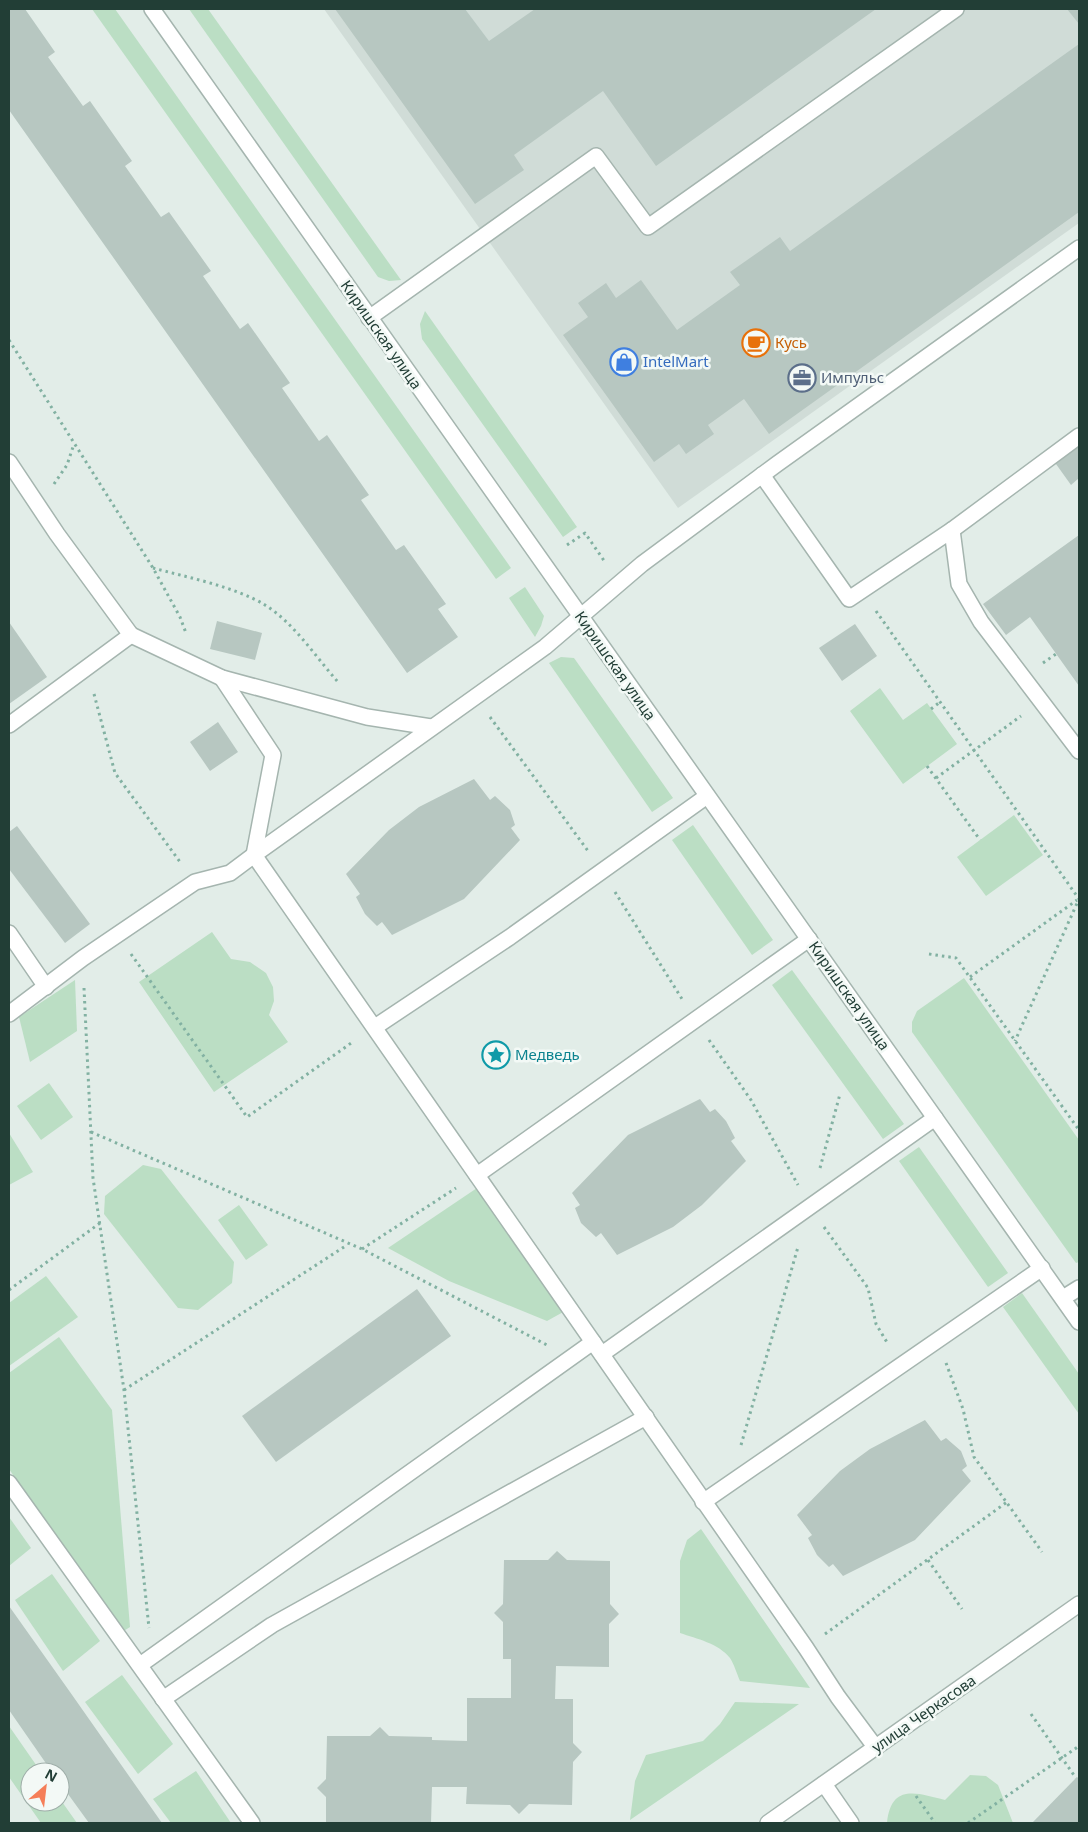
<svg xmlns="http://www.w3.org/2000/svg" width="1088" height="1832" viewBox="0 0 1088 1832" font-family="'Noto Sans',sans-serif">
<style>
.built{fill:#d0dcd7}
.green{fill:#bbdec4}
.building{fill:#b7c7c1}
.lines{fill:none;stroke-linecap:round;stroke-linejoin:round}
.minor-casing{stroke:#a5b5af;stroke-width:18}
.path{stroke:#82b1a2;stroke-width:3;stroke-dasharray:2.5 4;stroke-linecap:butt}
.minor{stroke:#fff;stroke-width:15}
.labels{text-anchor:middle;stroke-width:5;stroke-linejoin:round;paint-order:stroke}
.street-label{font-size:15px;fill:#223e36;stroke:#f3f9f6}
.food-label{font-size:15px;fill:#c56008;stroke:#f3f9f6;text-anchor:start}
.shop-label{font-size:15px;fill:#366cbe;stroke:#f3f9f6;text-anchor:start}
.service-label{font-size:15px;fill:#4e5e75;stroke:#f3f9f6;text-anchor:start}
.culture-label{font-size:15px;fill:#0d838f;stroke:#f3f9f6;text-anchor:start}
</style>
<rect width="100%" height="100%" fill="#e2ede8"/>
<!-- built -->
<path class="built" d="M324,9H1079V223L678,508Z"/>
<!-- green -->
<g class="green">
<path d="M92,9H115L511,568L496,579Z"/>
<path d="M189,9H208L401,280L389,281L378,277Z"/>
<path d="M425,311L577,527L563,537L422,339L420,324Z"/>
<path d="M525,587L544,616L541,626L535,637L509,598Z"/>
<path d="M561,657L574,658L673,798L652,812L549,663Z"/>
<path d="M880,688L903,720L927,703L957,744L903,784L850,711Z"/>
<path d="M1014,815L1043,855L986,896L957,857Z"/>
<path d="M693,825L773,940L752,955L672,840Z"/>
<path d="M212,932L231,959L250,962L266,973L273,987L274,1001L269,1015L288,1042L214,1092L139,982Z"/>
<path d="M792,970L904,1124L883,1139L772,985Z"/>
<path d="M964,978L1079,1140V1262L1076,1263L912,1032V1022L917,1011Z"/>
<path d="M75,980L77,1031L30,1062L19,1017Z"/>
<path d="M49,1083L73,1117L41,1140L17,1106Z"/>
<path d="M9,1133L33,1172L9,1185Z"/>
<path d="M919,1147L1008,1273L988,1287L899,1161Z"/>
<path d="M143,1165L161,1169L234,1262L232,1283L198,1310L178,1308L104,1214L105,1196Z"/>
<path d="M477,1188L565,1311L547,1321L449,1281L388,1248Z"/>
<path d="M239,1205L268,1245L246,1260L218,1220Z"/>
<path d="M46,1276L78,1317L9,1366V1303Z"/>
<path d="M1022,1293L1079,1374V1414L1003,1307Z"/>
<path d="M59,1337L112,1410L130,1627L122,1632L9,1469V1373Z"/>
<path d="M9,1517L31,1548L9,1566Z"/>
<path d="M701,1529L810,1688L740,1681C737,1674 734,1664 730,1658C718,1643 697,1639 680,1633V1561L687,1540Z"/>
<path d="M52,1574L100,1641L63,1671L15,1600Z"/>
<path d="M122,1675L173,1744L138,1774L85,1702Z"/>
<path d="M735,1702L799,1704L630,1820L635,1781L646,1755L703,1741L720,1724Z"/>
<path d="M9,1726L41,1772H30V1802H60V1799L77,1823H41L9,1777Z"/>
<path d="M196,1771L231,1823H171L153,1799Z"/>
<path d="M970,1775L986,1776L998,1785L1013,1823H887C891,1783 917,1793 945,1800Z"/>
</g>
<!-- building -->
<g class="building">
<path d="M9,9H25L55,52L48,57L83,106L90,101L132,161L125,166L161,217L169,212L211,271L203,276L240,329L248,323L290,383L282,388L319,441L327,435L369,495L361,500L396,550L404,545L446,604L438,609L458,637L407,673L9,110Z"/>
<path d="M335,9H465L489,41L535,9H876L656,166L603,91L514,155L524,170L475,204Z"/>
<path d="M1067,9H1079V24Z"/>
<path d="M1079,44V212L769,434L744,399L708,425L714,434L686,454L679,444L654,462L563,335L588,317L578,303L606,283L616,298L641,280L677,330L740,285L730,272L780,237L790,251Z"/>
<path d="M1079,436V478L1071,485L1051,457Z"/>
<path d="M1079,535V686L1030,617L1006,635L983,604Z"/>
<path d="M217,621L262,633L255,660L210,649Z"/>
<path d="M9,622L47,677L9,704Z"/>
<path d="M855,624L877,656L842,681L819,648Z"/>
<path d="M218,722L238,752L210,771L190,742Z"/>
<path d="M474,779L490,800L495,796L510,810L515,825L511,828L520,840L464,899L392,935L382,922L377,926L365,914L356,897L360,894L346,874L389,830L419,807Z"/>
<path d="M17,826L90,924L65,943L9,869V832Z"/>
<path d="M700,1099L710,1112L715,1109L726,1121L735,1138L731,1141L746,1161L702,1205L673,1227L617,1255L601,1233L596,1237L581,1223L575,1208L580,1205L572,1193L628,1135Z"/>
<path d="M417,1289L451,1336L276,1462L242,1416Z"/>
<path d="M925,1420L941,1441L946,1438L961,1451L967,1466L962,1470L971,1481L915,1540L843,1576L833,1564L829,1567L817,1555L808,1538L812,1535L797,1515L840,1471L870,1449Z"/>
<path d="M557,1551L567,1560L610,1561V1604L619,1614L609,1624V1667L556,1666L555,1699H573V1743L582,1752L573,1762L572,1805L529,1804L519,1814L510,1805L466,1804L467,1787H432L431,1823H326V1797L317,1788L326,1779L327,1736H370L380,1727L389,1736L432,1737V1740L467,1741V1698H511V1659H503V1622L494,1613L503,1604L504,1560H548Z"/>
<path d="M9,1606L70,1692L162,1823H89L60,1783V1772H52L9,1710Z"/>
<path d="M1079,1777V1823H1032L1076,1778Z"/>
</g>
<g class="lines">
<!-- minor casing -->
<g class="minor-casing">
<g id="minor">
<path d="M152,9L1079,1322"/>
<path d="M369,318L596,156L648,227L956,9"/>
<path d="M9,462L57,534L131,635L9,725"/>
<path d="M762,475L849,599L952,530L1079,436"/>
<path d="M952,530L959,584L981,622L1079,751"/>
<path d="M131,635L222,678L367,717L431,727"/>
<path d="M222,678L273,755L254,855L806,1648L838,1697L876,1748"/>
<path d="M9,933L46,987"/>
<path d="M9,1014L83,958L195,882L230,873L254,855L545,647L642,564L777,464L1079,248"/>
<path d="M375,1027L510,937L707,796"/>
<path d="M477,1175L809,939"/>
<path d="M1063,1298L1079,1288"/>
<path d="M602,1354L935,1118"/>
<path d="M9,1483L252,1823"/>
<path d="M703,1502L1042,1268"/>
<path d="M140,1665L593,1342"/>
<path d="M163,1699L272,1625L646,1417"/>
<path d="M824,1784L851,1823"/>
<path d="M768,1823L1079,1604"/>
</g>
</g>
<!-- path -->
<g class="path">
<path d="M9,340L153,568L180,617L186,633"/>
<path d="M54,484L67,465L74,444"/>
<path d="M567,545L585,533L605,562"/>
<path d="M153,568C186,577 236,587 265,605C294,623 315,656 338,682"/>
<path d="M876,611L1079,899L1015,1041"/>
<path d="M1043,663L1056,654"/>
<path d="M94,694L115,773L180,862"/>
<path d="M931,709L940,702"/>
<path d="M490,717L588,851"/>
<path d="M927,766L980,840"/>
<path d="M936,778L1021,716"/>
<path d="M615,892L682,999"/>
<path d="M131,954L247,1117L354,1041"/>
<path d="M929,954L956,958L1079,1130"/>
<path d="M970,977L1077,900"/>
<path d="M84,988L93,1178L124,1390L149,1628"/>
<path d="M709,1040L751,1100L798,1185"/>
<path d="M91,1132L362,1249L547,1345"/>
<path d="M820,1168L840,1094"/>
<path d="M824,1227L868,1288L876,1324L888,1344"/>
<path d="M362,1249L456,1188"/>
<path d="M9,1290L100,1223"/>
<path d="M946,1363L963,1409L974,1457L1042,1552"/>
<path d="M124,1390L347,1245"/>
<path d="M741,1445L798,1247"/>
<path d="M928,1560L962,1609"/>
<path d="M825,1634L1007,1502"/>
<path d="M1031,1714L1076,1778"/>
<path d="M916,1796L935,1823"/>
<path d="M968,1823L1079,1746"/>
</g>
<!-- minor -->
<use href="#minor" class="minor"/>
</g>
<!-- icons -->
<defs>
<g id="cafe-ring" transform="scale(1.4375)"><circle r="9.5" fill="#f3f9f6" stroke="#e8710a" stroke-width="1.5"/><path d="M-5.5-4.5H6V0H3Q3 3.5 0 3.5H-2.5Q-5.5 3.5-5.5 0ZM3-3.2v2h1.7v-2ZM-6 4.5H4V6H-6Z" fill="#e8710a"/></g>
<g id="shop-ring" transform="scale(1.4375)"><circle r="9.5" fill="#f3f9f6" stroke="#3f7fe0" stroke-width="1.5"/><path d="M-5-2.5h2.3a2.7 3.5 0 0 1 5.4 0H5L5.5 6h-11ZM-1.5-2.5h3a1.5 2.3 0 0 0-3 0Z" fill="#3f7fe0"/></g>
<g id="office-ring" transform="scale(1.4375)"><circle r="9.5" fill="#f3f9f6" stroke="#5c6f8a" stroke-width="1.5"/><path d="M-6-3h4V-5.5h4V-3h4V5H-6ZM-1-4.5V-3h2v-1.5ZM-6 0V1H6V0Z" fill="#5c6f8a"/></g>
<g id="sight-ring" transform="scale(1.4375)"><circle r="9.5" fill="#f3f9f6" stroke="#0f9aa8" stroke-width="1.5"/><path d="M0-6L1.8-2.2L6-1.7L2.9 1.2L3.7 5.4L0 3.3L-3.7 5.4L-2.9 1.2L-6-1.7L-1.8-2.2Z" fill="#0f9aa8"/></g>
</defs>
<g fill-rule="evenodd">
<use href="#cafe-ring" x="756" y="343"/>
<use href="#shop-ring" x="624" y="362"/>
<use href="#office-ring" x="802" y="378"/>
<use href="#sight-ring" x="496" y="1055"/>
</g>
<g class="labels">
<!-- street labels -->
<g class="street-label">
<text transform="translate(381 335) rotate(55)" y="5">Киришская улица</text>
<text transform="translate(615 666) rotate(55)" y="5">Киришская улица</text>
<text transform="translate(849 996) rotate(55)" y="5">Киришская улица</text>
<text transform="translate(924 1714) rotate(-35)" y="5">улица Черкасова</text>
</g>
<!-- food labels -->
<g class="food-label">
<text x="775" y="348">Кусь</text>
</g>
<!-- shop labels -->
<g class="shop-label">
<text x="643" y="367">IntelMart</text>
</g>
<!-- service labels -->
<g class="service-label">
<text x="821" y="383">Импульс</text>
</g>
<!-- culture labels -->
<g class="culture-label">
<text x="515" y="1060">Медведь</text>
</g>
</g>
<!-- border -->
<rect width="1088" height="1832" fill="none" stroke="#223e36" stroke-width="20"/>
<!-- north arrow -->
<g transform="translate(45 1787) rotate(28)"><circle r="24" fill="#f3f9f6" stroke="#9faea9"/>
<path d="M0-4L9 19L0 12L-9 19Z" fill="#f57e58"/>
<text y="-8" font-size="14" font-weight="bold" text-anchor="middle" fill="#223e36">N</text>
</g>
</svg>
